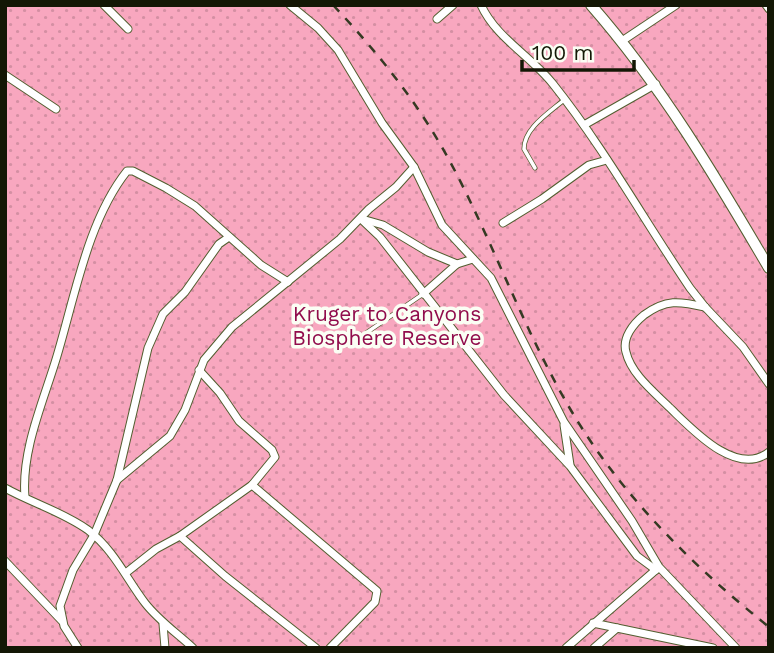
<svg xmlns="http://www.w3.org/2000/svg" width="774" height="653" viewBox="0 0 774 653" font-family="'Work Sans',sans-serif">
<style>
.grass{fill:url(#grass-dots)}
.lines{fill:none;stroke-linecap:round;stroke-linejoin:round}
.lane-casing{stroke:#535e30;stroke-width:5}
.street-casing{stroke:#535e30;stroke-width:9}
.secondary-casing{stroke:#535e30;stroke-width:12}
.lane{stroke:#fff;stroke-width:3.5}
.street{stroke:#fff;stroke-width:7}
.secondary{stroke:#fff;stroke-width:10}
.rail{stroke:#353a23;stroke-width:2.5;stroke-dasharray:9 9;stroke-linecap:butt}
.labels{text-anchor:middle;stroke-width:7;stroke-linejoin:round;paint-order:stroke}
.park-label{font-size:21px;fill:#910c4c;stroke:#fbfef4}
</style>
<defs>
<pattern id="grass-dots" width="8" height="8" patternUnits="userSpaceOnUse" patternTransform="scale(1.75)"><rect width="8" height="8" fill="#f8a7bf"/><path d="M2 2h.1M6 6h.1" fill="none" stroke="#d48fa3" stroke-width="1.8" stroke-linecap="round"/></pattern>
</defs>
<rect width="100%" height="100%" fill="#d5e3b0"/>
<!-- grass -->
<rect class="grass" x="5" y="5" width="764" height="643"/>
<g class="lines">
<!-- lane casing -->
<g class="lane-casing">
<g id="lane">
<path d="M535,168L524,149C524,128 549,113 565,99"/>
<path d="M366,333L423,294"/>
</g>
</g>
<!-- street casing -->
<g class="street-casing">
<g id="street">
<path d="M104,5L128,29"/>
<path d="M290,5L318,28L338,50L382,123L414,167L442,225L491,278L564,422L632,521L659,567L736,648"/>
<path d="M481,5C496,38 531,56 553,84C604,148 644,220 690,288L705,307L743,347L769,384"/>
<path d="M766,5L769,9"/>
<path d="M437,19L453,5"/>
<path d="M622,41L676,5"/>
<path d="M5,75L56,109"/>
<path d="M584,125L656,84"/>
<path d="M361,219L380,237L504,395L570,466L637,556L656,570"/>
<path d="M362,219L383,225L428,252L457,264"/>
<path d="M503,223L542,199L589,165L607,160"/>
<path d="M423,294L457,264L473,259"/>
<path d="M705,307C679,301 666,299 644,315C633,324 622,338 626,352C631,374 654,392 669,407C691,428 736,478 769,452"/>
<path d="M564,425L570,465"/>
<path d="M117,480L170,436L185,410L204,360L232,327L340,239L369,209L396,187L414,167"/>
<path d="M252,485L377,591L375,602L330,648"/>
<path d="M5,488C32,503 63,512 88,530C114,550 126,578 145,603C159,621 177,633 193,648"/>
<path d="M25,497C21,450 44,400 57,356C75,296 88,220 127,171H133L166,188L195,206L261,265L288,282"/>
<path d="M180,536L252,485L275,457L272,450L239,421L220,393L199,370"/>
<path d="M5,561L62,621"/>
<path d="M127,572L156,549L180,536L225,576L316,648"/>
<path d="M593,623L617,628"/>
<path d="M163,624L165,648"/>
<path d="M78,648L64,626L60,606L73,570L94,535L117,480L148,348L163,314L185,292L219,244L229,237"/>
<path d="M566,648L658,568"/>
<path d="M594,648L617,628L713,648"/>
</g>
</g>
<!-- secondary casing -->
<g class="secondary-casing">
<path id="secondary" d="M591,5C662,86 715,176 769,268"/>
</g>
<!-- lane -->
<use href="#lane" class="lane"/>
<!-- street -->
<use href="#street" class="street"/>
<!-- secondary -->
<use href="#secondary" class="secondary"/>
<!-- rail -->
<path class="rail" d="M333,5C381,56 423,109 455,171C494,246 523,326 565,400C615,489 690,564 769,627"/>
</g>
<g class="labels">
<!-- park labels -->
<g class="park-label">
<text x="387" y="321">Kruger to Canyons<tspan x="387" dy="24">Biosphere Reserve</tspan></text>
</g>
</g>
<!-- border -->
<rect width="774" height="653" fill="none" stroke="#131705" stroke-width="14"/>
<!-- scale -->
<path d="M522 60v10h112v-10" fill="none" stroke="#131705" stroke-width="3.5"/>
<text x="532" y="60" font-size="21" fill="#131705" stroke="#fbfef4" stroke-width="5" paint-order="stroke">100 m</text>
</svg>
